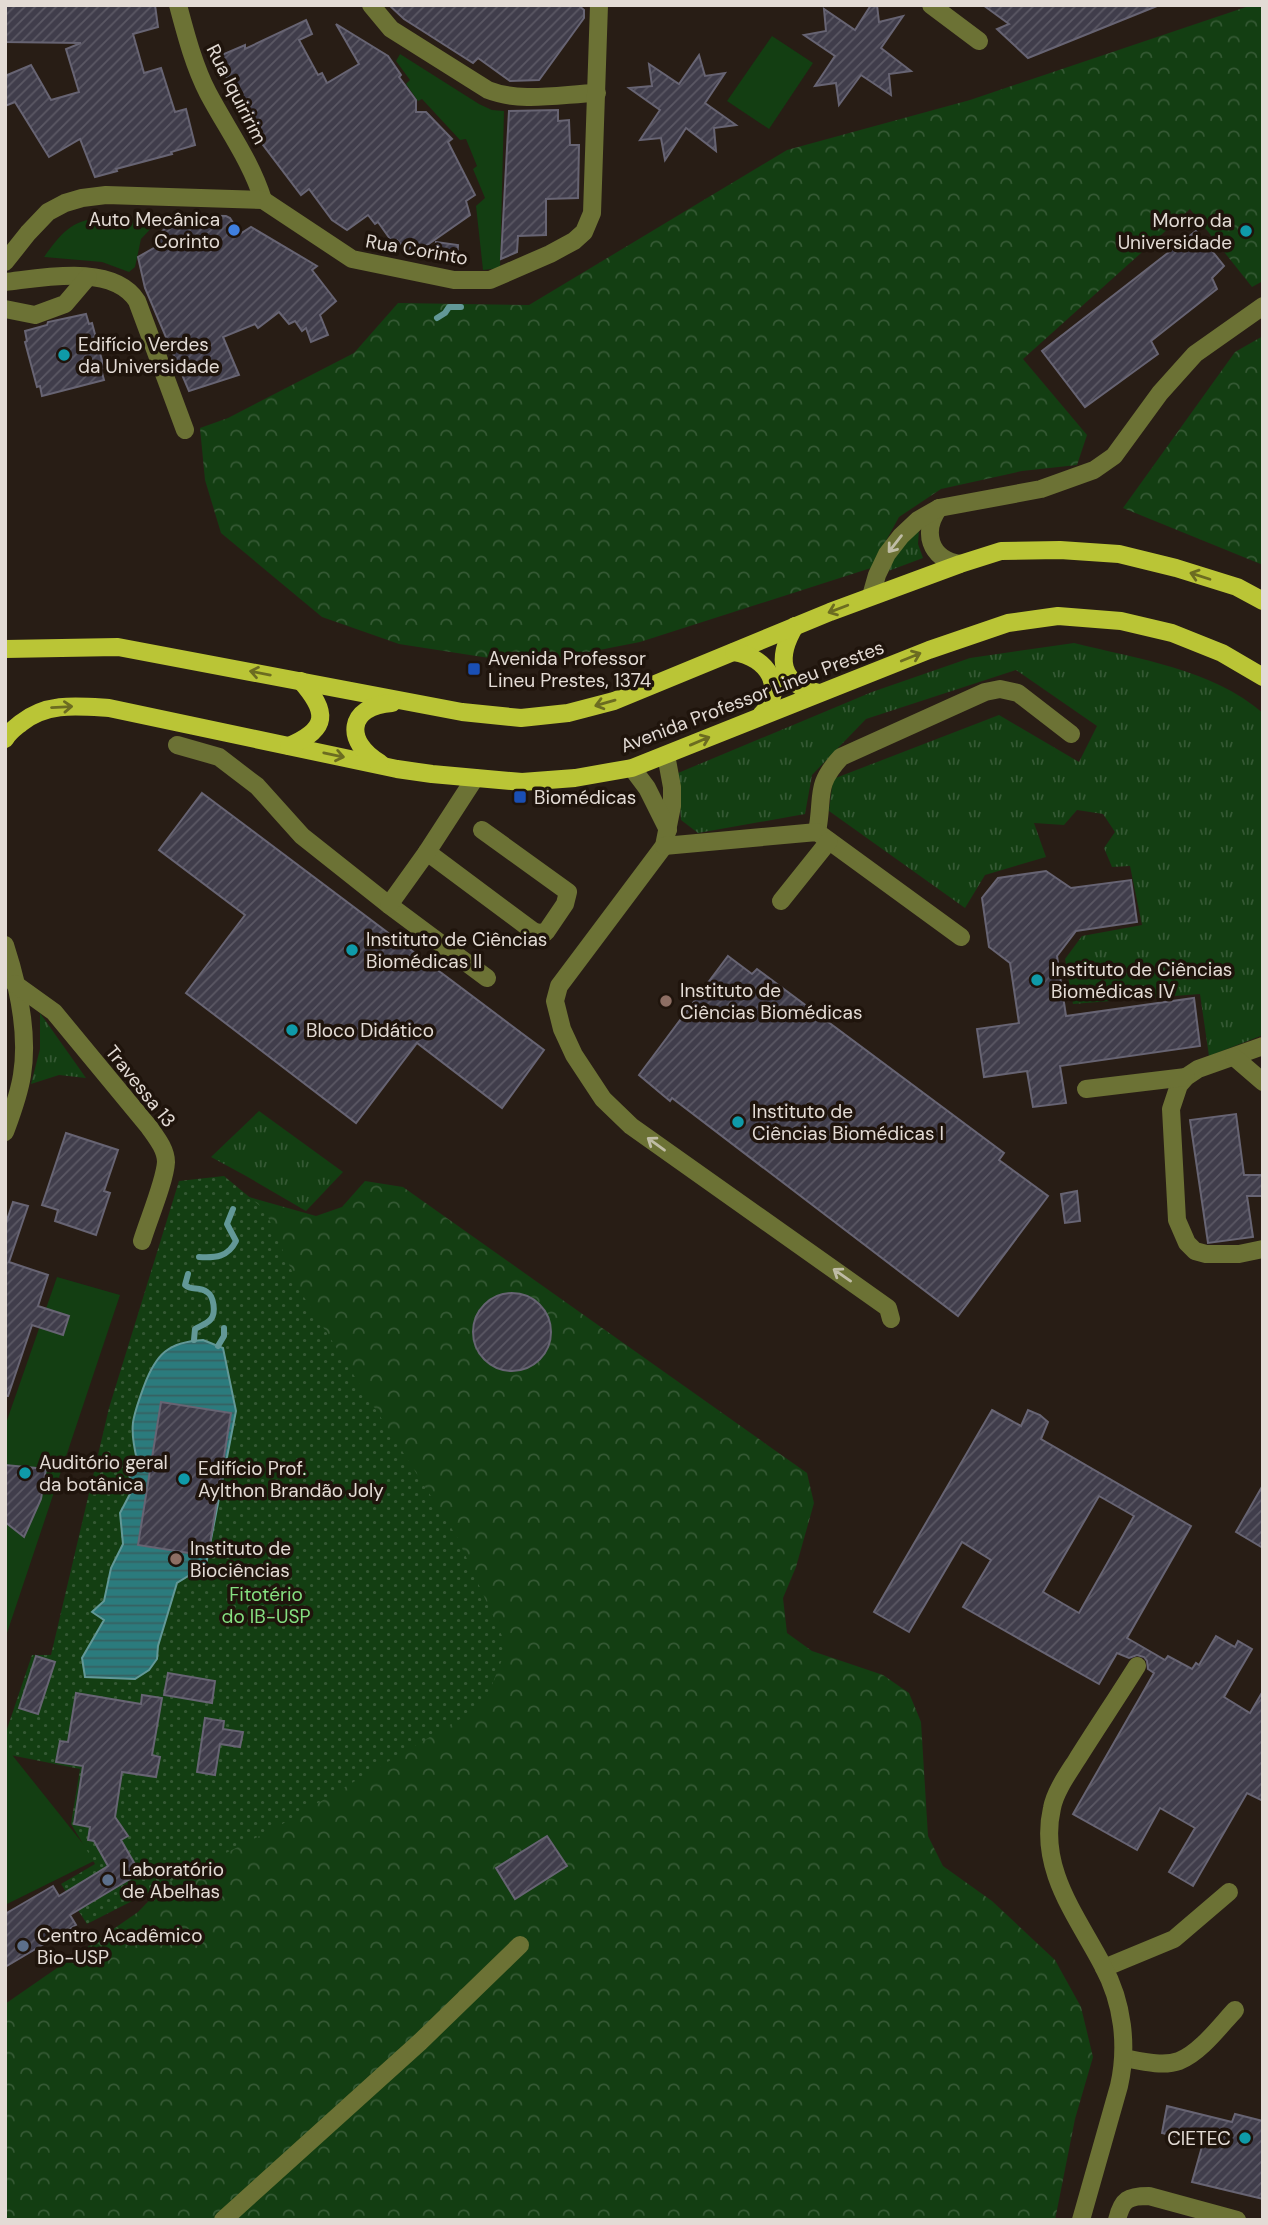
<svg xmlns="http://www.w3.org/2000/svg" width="1268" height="2225" viewBox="0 0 1268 2225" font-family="'DM Sans',sans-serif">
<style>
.grass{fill:url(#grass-tufts)}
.forest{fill:url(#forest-crowns)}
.park{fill:#133e12}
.garden{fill:url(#garden-dots)}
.water{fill:url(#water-rules);stroke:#629897;stroke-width:2}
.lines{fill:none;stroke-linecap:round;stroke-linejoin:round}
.stream{stroke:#629897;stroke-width:6}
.building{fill:url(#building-hatch);stroke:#676473;stroke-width:2;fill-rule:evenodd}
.minor{stroke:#6c7235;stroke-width:18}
.major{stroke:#bac536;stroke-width:18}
.oneway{stroke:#bfbca5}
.oneway2{stroke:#6c6c21}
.shop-dot{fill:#3f7fe0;stroke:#1f140c;stroke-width:2.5}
.culture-dot{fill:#0f9aa8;stroke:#1f140c;stroke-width:2.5}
.transit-dot{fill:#1a4fb4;stroke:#1f140c;stroke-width:2.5}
.education-dot{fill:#8d6e63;stroke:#1f140c;stroke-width:2.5}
.service-dot{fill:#5c6f8a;stroke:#1f140c;stroke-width:2.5}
.labels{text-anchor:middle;stroke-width:7;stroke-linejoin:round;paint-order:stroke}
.street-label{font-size:19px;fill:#e3dbd5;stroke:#1f140c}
.poi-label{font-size:19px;fill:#e3dbd5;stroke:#1f140c;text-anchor:start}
.park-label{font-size:19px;fill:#86e181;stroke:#1f140c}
</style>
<defs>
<pattern id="grass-tufts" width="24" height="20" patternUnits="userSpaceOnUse" patternTransform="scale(1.75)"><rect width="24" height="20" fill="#133e12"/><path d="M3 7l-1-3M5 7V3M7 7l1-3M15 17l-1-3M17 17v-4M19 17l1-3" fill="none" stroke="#355934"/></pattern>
<pattern id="forest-crowns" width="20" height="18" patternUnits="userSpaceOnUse" patternTransform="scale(1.75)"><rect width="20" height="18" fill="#133e12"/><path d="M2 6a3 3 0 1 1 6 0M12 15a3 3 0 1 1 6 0" fill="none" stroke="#355934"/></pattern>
<pattern id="garden-dots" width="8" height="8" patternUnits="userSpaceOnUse" patternTransform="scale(1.75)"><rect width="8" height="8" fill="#133e12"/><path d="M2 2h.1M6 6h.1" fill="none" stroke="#355934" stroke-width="1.8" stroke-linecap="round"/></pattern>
<pattern id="water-rules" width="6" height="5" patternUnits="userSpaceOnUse" patternTransform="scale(1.75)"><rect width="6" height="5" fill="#2b7b7d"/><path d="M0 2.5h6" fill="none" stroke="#366162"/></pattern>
<pattern id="building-hatch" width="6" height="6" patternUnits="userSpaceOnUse" patternTransform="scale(1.75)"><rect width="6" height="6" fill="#403d4b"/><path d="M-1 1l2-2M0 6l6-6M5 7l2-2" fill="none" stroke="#5b5864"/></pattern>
</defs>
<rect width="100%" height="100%" fill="#281d15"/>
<!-- grass -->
<g class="grass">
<path d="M919,529L918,544L923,558L883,573L891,557Z"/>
<path d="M1074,643C1138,659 1212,669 1263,713V1035L1209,1056L1200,994L1073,1004L1065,959L1082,936L1142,925L1130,866L1112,867L1104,848L1115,832L1103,814L1077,810L1064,825L1034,823L1046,857L985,875L965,908L829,811L833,779L999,715L1079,762L1097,726L1016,670L866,719L812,775L805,814L698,833L681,820L678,773L872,692L970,658Z"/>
<path d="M40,1013L86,1078L59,1075L31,1084L40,1049Z"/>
<path d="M259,1111L343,1172L306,1211L246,1176L211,1157Z"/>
</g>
<!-- forest -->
<g class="forest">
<path d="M1252,5H1263V281L1252,287L1190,209L1023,359L1087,435L1077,465L1022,471L941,489L899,517L871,568L640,642L528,664L399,644L322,617L221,533L205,480L200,428L228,418L354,353L398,303L529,305L787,150L970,100Z"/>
<path d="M1263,336V565L1123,508L1235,352Z"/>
<path d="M365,1181L403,1187L807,1473L814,1503L796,1567L783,1598L787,1633L812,1651L883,1675L909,1693L921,1722L928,1836L943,1866L992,1901L1055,1960L1081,2007L1093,2057L1075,2119L1055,2220H5V2004L138,1912L205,1843L242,1195L316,1216L342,1207Z"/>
</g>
<!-- park -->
<g class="park">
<path d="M772,36L813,63L769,129L727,101Z"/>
<path d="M400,54L479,104L492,110L504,111L500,268L483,270L476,206L485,198L473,169L477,166L466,139L460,140L422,99L418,101L406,84L410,80L396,61Z"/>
<path d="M92,219L152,220L158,221L141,239L135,267L129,272L102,262L44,257C58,238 68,223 92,219Z"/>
<path d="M57,1277L120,1295L5,1639V1426Z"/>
<path d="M5,1746L96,1860L5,1905Z"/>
</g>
<!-- garden -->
<path class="garden" d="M224,1176L265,1210L302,1294L457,1537L507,1647L484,1705L279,1826L87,1924L61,1884L95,1864L71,1824L80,1769L5,1754V1735L32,1655H51L109,1408L179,1181Z"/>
<!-- water -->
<path class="water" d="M203,1340L223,1348L236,1411L206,1565L177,1583L158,1646L157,1659L149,1670L135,1679L85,1677L82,1658L104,1620L92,1612L104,1601L111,1568L123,1544L120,1513L131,1492L129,1471L137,1460C129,1426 132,1419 144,1386C156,1354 168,1342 203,1340Z"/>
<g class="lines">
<!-- stream -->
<g class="stream">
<path d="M437,318L445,313L449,307H461"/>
<path d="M199,1257C216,1258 228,1257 236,1241L227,1224L233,1209"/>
<path d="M188,1274L185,1285C192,1291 199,1286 207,1292C214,1296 216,1313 211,1319C207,1324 200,1326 195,1329L194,1340"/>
<path d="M218,1346L224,1336V1328"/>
</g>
</g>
<!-- building -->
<g class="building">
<path d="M5,5H155L158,27L133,34L144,73L161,68L175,112L186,109L195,145L171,152L172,154L116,169L117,171L95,177L80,139L49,157L15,102L5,106V76L31,65L51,100L79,92L66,49L81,43L5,42Z"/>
<path d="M389,5H578L584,10V18L539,80L510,81L478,58L473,63L404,19Z"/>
<path d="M871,5H877L879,22L903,16L881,48L911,71L889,74L891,95L861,75L839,105L836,83L815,86L835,56L804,35L826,31L824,9L855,30Z"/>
<path d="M983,5H1157V6L1028,58L997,29L1009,24Z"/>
<path d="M306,20L312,34L299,40L318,75L322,73L327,83L359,64L336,24L388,56L401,75L399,77L416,100V112H426L452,139L448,142L475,195L466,201L470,215L417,252L413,246L407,250L397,240L393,243L378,222L375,224L368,215L347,230L332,220L309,189L301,195L254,133L238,102L217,57L245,45V49Z"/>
<path d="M699,55L705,76L725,73L705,103L736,125L714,128L716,151L686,128L665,160L661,138L640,140L660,110L629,88L652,86L649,64L679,84Z"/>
<path d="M558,110V121L569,120L570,145H579L578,198L546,199V235L518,236L517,252L501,259L509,111Z"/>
<path d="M179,215L226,216L230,218L240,234L251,227L317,266L312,270L336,301L320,315L328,335L311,342L306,328L302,331L295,321L289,324L279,312L258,328L255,324L223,337L239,375L189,391L145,288L138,257L159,245L154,239Z"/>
<path d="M1196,231L1224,266L1212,278L1217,289L1151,341L1158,354L1085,407L1042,351Z"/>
<path d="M436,242L458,245L457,263L434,258Z"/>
<path d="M86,314L89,324L92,323L104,368L101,369L104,380L42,396L40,386L37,387L25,342L27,341L25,331L47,325L48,322Z"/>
<path d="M202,793L544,1050L502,1108L417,1043L356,1123L186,993L245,915L159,850Z"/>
<path d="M1046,871L1071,888L1131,880L1137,922L1076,931L1057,956L1066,1016L1194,998L1200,1046L1060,1066L1066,1103L1033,1107L1027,1071L984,1077L977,1029L1019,1023L1010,963L989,947L982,898L998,878Z"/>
<path d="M728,956L752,974L757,969L1004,1153L999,1160L1048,1196L958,1316L672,1098L670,1101L639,1075Z"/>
<path d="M1236,1114L1244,1175H1263V1196H1247L1253,1237L1208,1243L1190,1120Z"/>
<path d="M66,1133L118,1150L104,1191L110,1193L96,1235L55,1221L58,1210L42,1205Z"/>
<path d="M1077,1191L1080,1221L1065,1223L1061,1194Z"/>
<path d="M13,1202L28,1206L9,1262L48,1275L38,1306L69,1316L63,1335L32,1325L8,1396H5V1226Z"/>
<circle cx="512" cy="1332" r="39"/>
<path d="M161,1402L231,1413L208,1556L138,1545Z"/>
<path d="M992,1410L1021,1426L1028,1410L1040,1415L1048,1422L1041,1439L1191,1526L1127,1638L1165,1660L1168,1656L1192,1669L1196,1663L1199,1665L1216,1636L1235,1647L1238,1641L1252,1649L1224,1697L1250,1713L1263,1691V1801L1247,1793L1193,1886L1169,1872L1195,1828L1160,1808L1137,1850L1073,1814L1154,1673L1148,1669L1147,1661L1144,1657L1137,1655L1129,1658L1117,1653L1099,1684L963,1607L991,1560L962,1542L909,1632L874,1612ZM1099,1496L1134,1516L1079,1613L1043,1592Z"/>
<path d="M5,1465L46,1469L41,1499L24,1537L5,1522Z"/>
<path d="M1263,1485V1548L1236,1532Z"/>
<path d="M36,1656L55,1662L38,1714L19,1708Z"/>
<path d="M168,1673L215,1681L212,1703L164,1695Z"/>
<path d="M76,1693L141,1704L142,1695L162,1698L152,1755L160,1757L156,1777L122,1772L115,1817L128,1836L121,1840L140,1873L70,1915L76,1925L5,1967V1914L53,1886L59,1896L108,1866L94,1841L88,1840L90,1827L74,1824L83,1766L56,1762L60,1741L68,1742Z"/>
<path d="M205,1718L224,1721L223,1729L243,1732L240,1747L220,1744L215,1775L197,1772Z"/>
<path d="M547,1836L567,1866L515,1899L496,1868Z"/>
<path d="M1167,2106L1232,2122L1235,2114L1263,2121V2199L1192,2182L1203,2143L1162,2133Z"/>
</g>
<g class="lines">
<!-- minor -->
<g class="minor">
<path d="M178,5C186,35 194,66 208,93C227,129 251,161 263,200"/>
<path d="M371,5L391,29L488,90C521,103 562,94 597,93"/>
<path d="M931,5L979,41"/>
<path d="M5,262L28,233L48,212L65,203L82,198L106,195L263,200L352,259L454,280H490L550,254L574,241L584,232L592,213L599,5"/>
<path d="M5,282C42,278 113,263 137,301L185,430"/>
<path d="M5,309L35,315L65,304L88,277"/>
<path d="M939,508C922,531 929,559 960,564"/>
<path d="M871,596L877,575L887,554L901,536L918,520L939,508L1041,489L1094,470L1114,456L1160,393L1195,354L1263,306"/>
<path d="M177,745L219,757L257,786L302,836L389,905L487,978"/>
<path d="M666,755L672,787V806L664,846L559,986L555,1001L562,1029L574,1055L603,1099L631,1126L888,1308L891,1319"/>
<path d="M632,768L647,788L668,830"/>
<path d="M817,832C824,796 814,786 841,757L985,692L1000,689L1018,693L1071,734"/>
<path d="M664,846L817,832L961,937"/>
<path d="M427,852L533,931L538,933L546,932L565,904L568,892L482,830"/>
<path d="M781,901L829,841"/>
<path d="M389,905L427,852L475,778"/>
<path d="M5,945C18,985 29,1032 22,1075C19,1095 12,1113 5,1132"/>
<path d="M15,984L54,1012L149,1127C156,1137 166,1149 166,1162C165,1181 148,1221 142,1241"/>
<path d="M1263,1046L1198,1069L1186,1077L1179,1085L1171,1109L1177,1220L1187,1243L1195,1251L1206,1254H1239L1263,1249"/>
<path d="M1234,1057L1263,1082"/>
<path d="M1086,1089L1186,1077"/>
<path d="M1104,1968L1174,1939L1229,1892"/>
<path d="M1124,2058C1140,2061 1163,2067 1179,2061C1200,2053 1220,2026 1235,2010"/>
<path d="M223,2220L420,2042L520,1945"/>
<path d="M1081,2220L1119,2086C1128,2046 1123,2003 1103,1966C1077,1916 1038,1869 1052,1808C1055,1792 1067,1775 1076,1761C1096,1729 1117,1698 1137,1666"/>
<path d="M1117,2220C1122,2199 1128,2196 1149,2196L1237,2220"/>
</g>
<!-- major -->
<g class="major">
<path d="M795,626C776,658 779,684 819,693"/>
<path d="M5,649L118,647L462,712L521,718L568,713L614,701L830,612L960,564L1001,551L1060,550L1119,554L1176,568L1237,587L1263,601"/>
<path d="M734,652C768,657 787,688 761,715"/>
<path d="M5,739C9,732 15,728 21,723C47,702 78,706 109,708L397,769L432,774L522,782L575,778L632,768L929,650L1008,623L1058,616L1121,621L1172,633L1222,653L1263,677"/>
<path d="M289,746C329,729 328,712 301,681"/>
<path d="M380,763C344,742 347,706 392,703"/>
</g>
</g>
<!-- one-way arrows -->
<defs><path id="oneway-shaft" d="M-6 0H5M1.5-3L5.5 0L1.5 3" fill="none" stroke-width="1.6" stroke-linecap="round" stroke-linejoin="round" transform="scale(1.75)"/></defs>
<g class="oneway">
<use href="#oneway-shaft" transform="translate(895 544) rotate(128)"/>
<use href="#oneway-shaft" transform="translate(656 1144) rotate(-144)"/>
<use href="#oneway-shaft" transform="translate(842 1275) rotate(-145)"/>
</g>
<g class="oneway2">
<use href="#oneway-shaft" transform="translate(1200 576) rotate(-162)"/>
<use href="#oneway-shaft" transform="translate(838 609) rotate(159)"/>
<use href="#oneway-shaft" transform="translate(911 657) rotate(-22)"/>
<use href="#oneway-shaft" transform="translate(260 673) rotate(-169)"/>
<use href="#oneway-shaft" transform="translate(605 703) rotate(164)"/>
<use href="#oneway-shaft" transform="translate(62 707) rotate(-3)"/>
<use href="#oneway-shaft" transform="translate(700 741) rotate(-23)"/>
<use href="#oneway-shaft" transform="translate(334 755) rotate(12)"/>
</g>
<!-- markers -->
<circle class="shop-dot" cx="234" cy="230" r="7"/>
<g class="culture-dot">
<circle cx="1246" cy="231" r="7"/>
<circle cx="64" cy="355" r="7"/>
<circle cx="352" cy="950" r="7"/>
<circle cx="1037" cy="980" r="7"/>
<circle cx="292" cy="1030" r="7"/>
<circle cx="738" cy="1122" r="7"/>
<circle cx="25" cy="1473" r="7"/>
<circle cx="184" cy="1479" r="7"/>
<circle cx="1245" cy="2138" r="7"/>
</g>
<g class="transit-dot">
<rect x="467" y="662" width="14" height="14" rx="3.5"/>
<rect x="513" y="790" width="14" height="14" rx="3.5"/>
</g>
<g class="education-dot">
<circle cx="666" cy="1001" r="7"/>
<circle cx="176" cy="1559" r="7"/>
</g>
<g class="service-dot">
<circle cx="108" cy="1880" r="7"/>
<circle cx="23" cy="1946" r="7"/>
</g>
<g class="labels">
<!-- street labels -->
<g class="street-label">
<text transform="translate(237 94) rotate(63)" y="7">Rua Iquiririm</text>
<text transform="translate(417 249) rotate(10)" y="7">Rua Corinto</text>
<text transform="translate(752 696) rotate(-21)" y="7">Avenida Professor Lineu Prestes</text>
<text transform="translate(141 1086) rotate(51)" y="7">Travessa 13</text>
</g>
<!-- poi labels -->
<g class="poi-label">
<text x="220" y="226" text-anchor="end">Auto Mecânica<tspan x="220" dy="22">Corinto</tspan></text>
<text x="1232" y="227" text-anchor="end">Morro da<tspan x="1232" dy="22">Universidade</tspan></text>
<text x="78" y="351">Edifício Verdes<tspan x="78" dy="22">da Universidade</tspan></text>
<text x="488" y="665">Avenida Professor<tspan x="488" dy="22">Lineu Prestes, 1374</tspan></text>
<text x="534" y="804">Biomédicas</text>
<text x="366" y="946">Instituto de Ciências<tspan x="366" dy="22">Biomédicas II</tspan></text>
<text x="1051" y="976">Instituto de Ciências<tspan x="1051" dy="22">Biomédicas IV</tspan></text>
<text x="680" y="997">Instituto de<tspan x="680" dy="22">Ciências Biomédicas</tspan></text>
<text x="306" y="1037">Bloco Didático</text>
<text x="752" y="1118">Instituto de<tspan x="752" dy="22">Ciências Biomédicas I</tspan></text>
<text x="39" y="1469">Auditório geral<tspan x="39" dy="22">da botânica</tspan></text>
<text x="198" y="1475">Edifício Prof.<tspan x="198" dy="22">Aylthon Brandão Joly</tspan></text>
<text x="190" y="1555">Instituto de<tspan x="190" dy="22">Biociências</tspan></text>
<text x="122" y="1876">Laboratório<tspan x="122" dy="22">de Abelhas</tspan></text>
<text x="37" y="1942">Centro Acadêmico<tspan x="37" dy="22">Bio-USP</tspan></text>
<text x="1231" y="2145" text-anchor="end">CIETEC</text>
</g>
<!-- park labels -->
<g class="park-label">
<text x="266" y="1601">Fitotério<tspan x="266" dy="22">do IB-USP</tspan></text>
</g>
</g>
<!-- border -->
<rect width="1268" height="2225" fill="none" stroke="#e3dbd5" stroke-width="14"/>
</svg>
